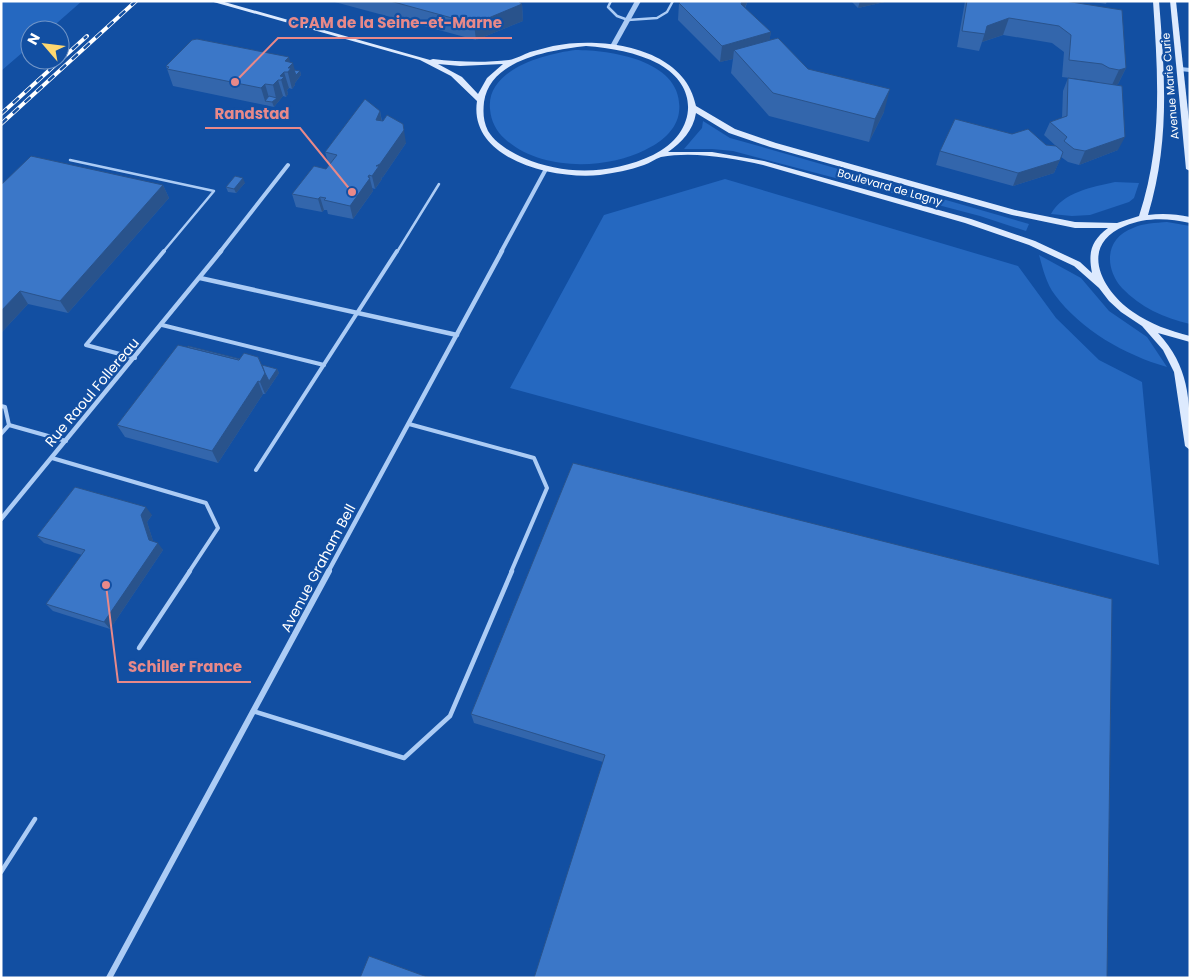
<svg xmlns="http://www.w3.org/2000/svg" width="1191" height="979" viewBox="0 0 1191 979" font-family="Poppins,sans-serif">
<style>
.green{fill:#2568c0}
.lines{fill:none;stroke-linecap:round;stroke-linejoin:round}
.service-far2{stroke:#acccf5;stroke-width:2.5}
.service-far1{stroke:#acccf5;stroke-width:4}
.service{stroke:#acccf5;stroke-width:4.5}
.minor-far2{stroke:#acccf5;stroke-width:4}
.minor-far1{stroke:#acccf5;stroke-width:4.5}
.minor{stroke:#acccf5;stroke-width:6}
.tertiary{fill:#acccf5;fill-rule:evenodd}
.secondary{fill:#ddeafe;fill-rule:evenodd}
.rail-casing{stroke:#fff;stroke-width:4}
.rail{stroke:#124fa2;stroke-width:2.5;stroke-dasharray:8;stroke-linecap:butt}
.wall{fill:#3366ac}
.shaded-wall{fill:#29538c}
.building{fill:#3b77c8;stroke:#29538c}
.labels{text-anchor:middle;stroke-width:4.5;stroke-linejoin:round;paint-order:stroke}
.far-street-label{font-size:11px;fill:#fff;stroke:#124fa2}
.street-label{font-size:14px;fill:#fff;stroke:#124fa2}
.leader{fill:none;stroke:#e88989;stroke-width:2}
.callout-dot{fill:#e88989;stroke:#124fa2;stroke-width:2}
.callout-label{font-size:15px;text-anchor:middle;font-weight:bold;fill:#e88989;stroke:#124fa2;stroke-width:4.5;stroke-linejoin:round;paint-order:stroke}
</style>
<rect width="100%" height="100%" fill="#124fa2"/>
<!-- green -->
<g class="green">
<path d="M1,1H82L49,30H30V46L1,71Z"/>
<path d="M575,50C612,50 685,61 679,112C677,130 660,143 645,150C605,170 540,171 505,139C496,131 491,121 490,109C486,69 545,54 575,50Z"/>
<path d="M703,121L730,138L748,143L1029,224L1026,231L980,216L733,151L712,149H684L702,128Z"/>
<path d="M725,179L1018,266L1056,318L1099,360L1142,382L1159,565L510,388L604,215Z"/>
<path d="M1115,182L1139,183L1134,198L1129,202L1090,215L1072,216L1051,214C1063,192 1092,187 1115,182Z"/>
<path d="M1167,222L1190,226V324C1164,318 1140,307 1122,288C1104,268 1105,238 1133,228C1144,223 1155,223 1167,222Z"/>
<path d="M1039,255L1081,278L1109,311L1147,337L1167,367C1125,355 1081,330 1055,295C1046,283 1043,269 1039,255Z"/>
</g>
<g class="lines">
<!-- service-far2 -->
<g class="service-far2">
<path d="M611,1L608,7L617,16L628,20L657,18L667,12L673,1"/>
<path d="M70,160L214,191L163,252"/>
<path d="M397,252L439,184"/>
</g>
<!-- service-far1 -->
<g class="service-far1">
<path d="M162,325L324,365"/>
<path d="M135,358L86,345L164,251"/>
<path d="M1,406L5,407L9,425L1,434"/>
<path d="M409,424L534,458L547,488L511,572"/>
<path d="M9,425L66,441"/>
<path d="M52,458L206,503L218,528L189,572"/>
<path d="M256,470L397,251"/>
</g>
<!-- service -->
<g class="service">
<path d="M139,648L190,571"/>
<path d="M253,711L404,758L450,716L512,571"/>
<path d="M1,872L35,819"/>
</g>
<!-- minor-far2 -->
<g class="minor-far2">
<path d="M1180,69L1190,70"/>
<path d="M220,252L288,165"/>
<path d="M501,252L546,169"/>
</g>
<!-- minor-far1 -->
<g class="minor-far1">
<path d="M200,278L457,335"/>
<path d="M1,519L221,251"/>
<path d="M328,572L502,251"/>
</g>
<!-- minor -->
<path class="minor" d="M109,978L329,571"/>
<!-- tertiary -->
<path class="tertiary" d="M635,1H641L616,46L611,47L610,46Z"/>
<!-- secondary -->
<g class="secondary">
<path d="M210,1H221L430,60L433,59C458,62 484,63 509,60C516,59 524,54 530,52C538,50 545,48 553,46C602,36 685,47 696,106L735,129L776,143L1015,210L1075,222L1117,223L1139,216C1163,143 1158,77 1153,1H1159C1165,75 1170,143 1148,215C1162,213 1176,214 1190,217V223C1168,218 1146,217 1125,226C1078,245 1101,290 1133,312C1150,324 1170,331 1190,336V342L1158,333C1191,368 1190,404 1190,450L1185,446L1174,372L1163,350L1142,326L1121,312L1109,301L1099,288L1074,266L1029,245L965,223L763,165C732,158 693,151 661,157C655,159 650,163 644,165C630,170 614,173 600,175C555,180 468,160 477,101L451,76L420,60ZM586,46C611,48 636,52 659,64C702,88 695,135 653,155C613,174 565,176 524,158C511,152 496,144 488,131C483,121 483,112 484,102C490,59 551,50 586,46ZM438,64L460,66L503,64L487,78L478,94L462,77ZM696,113L729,133L770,147L1012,215L1075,228H1108C1091,241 1088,252 1092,273L1080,262L1035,241L971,219L764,161L712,152H668C682,142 693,131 696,113Z"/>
<path d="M1170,1H1176L1190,130V171L1186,169Z"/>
</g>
<!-- rail casing -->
<g class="rail-casing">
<g id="rail">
<path d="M1,114L87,36"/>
<path d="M1,124L136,1"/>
</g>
</g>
<!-- rail -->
<use href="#rail" class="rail"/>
</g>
<!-- wall -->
<g class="wall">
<path d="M331,1H518L522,4L523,21L476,40Z"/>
<path d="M748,1L745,8L771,32L769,41L808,69L884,112L869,142L769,116L731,73L733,59L720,62L678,20L679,3Z"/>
<path d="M851,1H889L858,8Z"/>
<path d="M965,1H1065L1126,68L1118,84L1116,85L1118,150L1079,165L1068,162L1061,157L1054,173L1013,186L936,165L940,151L1046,145L1057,147L1044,135L1050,122L1062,118L1063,91L1068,78L1096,82L1094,81L1062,77L1064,52L1052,43L1003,35L982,42L979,51L957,47Z"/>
<path d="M1087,1H1107L1106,4Z"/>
<path d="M291,63L294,70L300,71L301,75L295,83V85L292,89L289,88L287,90L288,94L286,97L283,96L274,107L173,86L166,66Z"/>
<path d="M380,111L382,121L406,143L383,177L381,178L382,179L375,189L372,188L373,191L353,219L328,214L327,210H324L322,212L296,207L292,194L326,169L329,165L325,152Z"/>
<path d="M245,183L236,193L228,192L226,187Z"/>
<path d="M1,185H163L169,198L68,313L28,304L1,333Z"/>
<path d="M262,365L277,369L279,373L265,394H263L218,463L125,437L117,425Z"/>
<path d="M573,463L1107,978L603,762L474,723L471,714Z"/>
<path d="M152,515L147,522L153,541L163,550L110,629L53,611L46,604L82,555L44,543L37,536Z"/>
</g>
<!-- shaded-wall -->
<g class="shaded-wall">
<path d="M742,1H748L738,20L741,4Z"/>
<path d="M860,1H889L858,8Z"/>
<path d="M522,4L523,21L476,40L474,24Z"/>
<path d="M1009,18L1003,35L982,42L987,26Z"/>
<path d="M771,32L768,48L734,50L733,59L720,62L722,46Z"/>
<path d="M289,57L291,65L293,63L296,75L300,71L301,75L295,83V85L292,89L285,61Z"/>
<path d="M1126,68L1118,84L1111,87L1119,70Z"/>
<path d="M284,72L289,88L287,90L288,94L286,97L280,76Z"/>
<path d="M278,80L283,96L274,107L272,102L276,98L273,85Z"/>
<path d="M265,84L270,101H265L261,88Z"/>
<path d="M890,89L884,112L869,142L875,119Z"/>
<path d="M380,111L382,124L376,120Z"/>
<path d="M404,130L406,143L383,177L381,178L382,179L375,189L372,176L376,166Z"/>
<path d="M1125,137L1118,150L1079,165L1085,151Z"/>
<path d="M1060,160L1054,173L1013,186L1018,173Z"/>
<path d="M369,175L373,191L353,219L350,206Z"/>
<path d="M243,178L245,183L236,193L234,189Z"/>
<path d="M163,185L169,198L68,313L60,301Z"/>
<path d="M320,197L324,210L322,212L318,199Z"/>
<path d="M20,291L28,304L1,333V311Z"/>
<path d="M277,369L279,373L265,394L260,382L265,373Z"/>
<path d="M258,381L263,394L218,463L212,451Z"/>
<path d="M146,507L152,515L147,522L155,547L158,543L163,550L110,629L104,622L149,540L141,515Z"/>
</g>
<!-- building -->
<g class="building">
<path d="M390,1H518L522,4L474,24Z"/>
<path d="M680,1H742L741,4L771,32L722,46L679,3Z"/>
<path d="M967,1H1065L1122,10L1126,68L1119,70L1109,68L1102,64L1069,60L1071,35L1059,26L1009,18L987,26L985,34L962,31Z"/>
<path d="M778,38L808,69L890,89L875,119L773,93L734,50Z"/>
<path d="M197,39L289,57L285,61L293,63L288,68H291L288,72H284L280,76L284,77L281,80H278L273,85L265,84L261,88L167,69L169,67L166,66L192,40Z"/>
<path d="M294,70L300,71L296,75Z"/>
<path d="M1068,78L1122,86L1125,137L1085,151L1074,149L1064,141L1067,137L1050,122L1067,116Z"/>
<path d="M269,96L277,98L272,102L265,101Z"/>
<path d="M365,99L380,111L376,120L383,121L387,115L403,124L404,130L380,164L376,166H379L372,176L369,175L368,177L370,178L350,206L324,200L326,198L320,197L318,199L292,194L314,166L326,169L337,155L325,152Z"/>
<path d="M955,119L1012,134L1028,129L1046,145L1056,146L1063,152L1060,160L1018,173L940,151Z"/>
<path d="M31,156L163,185L60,301L20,291L1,311V185Z"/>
<path d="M235,176L243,178L234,189L226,187Z"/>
<path d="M178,345L239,360L244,353L258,357L265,373L260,382L258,381L212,451L117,425Z"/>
<path d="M188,346L240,359L239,360L187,347Z"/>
<path d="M262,365L277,369L269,381L265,373Z"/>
<path d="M573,463L1112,599L1107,978H534L605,755L471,714Z"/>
<path d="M75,487L146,507L141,515L149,540L158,543L104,622L46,604L85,550L37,536Z"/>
<path d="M369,956L430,978H360Z"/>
</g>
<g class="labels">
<!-- far-street labels -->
<g class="far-street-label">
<text transform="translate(1170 86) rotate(-95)" y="4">Avenue Marie Curie</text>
<text transform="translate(890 187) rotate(16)" y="4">Boulevard de Lagny</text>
</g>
<!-- street labels -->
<g class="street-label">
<text transform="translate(92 392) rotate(-50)" y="5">Rue Raoul Follereau</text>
<text transform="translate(318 568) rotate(-62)" y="5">Avenue Graham Bell</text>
</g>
</g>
<!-- callouts -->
<path class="leader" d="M235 82L278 38H512M352 192L300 128H205M106 585L118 682H251"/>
<g class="callout-dot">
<circle cx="235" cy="82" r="5"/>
<circle cx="352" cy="192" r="5"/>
<circle cx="106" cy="585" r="5"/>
</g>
<g class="callout-label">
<text x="395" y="28">CPAM de la Seine-et-Marne</text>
<text x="252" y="119">Randstad</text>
<text x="185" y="672">Schiller France</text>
</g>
<!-- border -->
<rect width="1191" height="979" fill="none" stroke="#ffffff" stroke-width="5"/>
<!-- north arrow -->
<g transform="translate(45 45) rotate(298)"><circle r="24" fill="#124fa2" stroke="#7195c7"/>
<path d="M0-4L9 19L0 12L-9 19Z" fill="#ffd870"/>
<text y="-8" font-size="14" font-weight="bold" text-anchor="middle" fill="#ffffff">N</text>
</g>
</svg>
